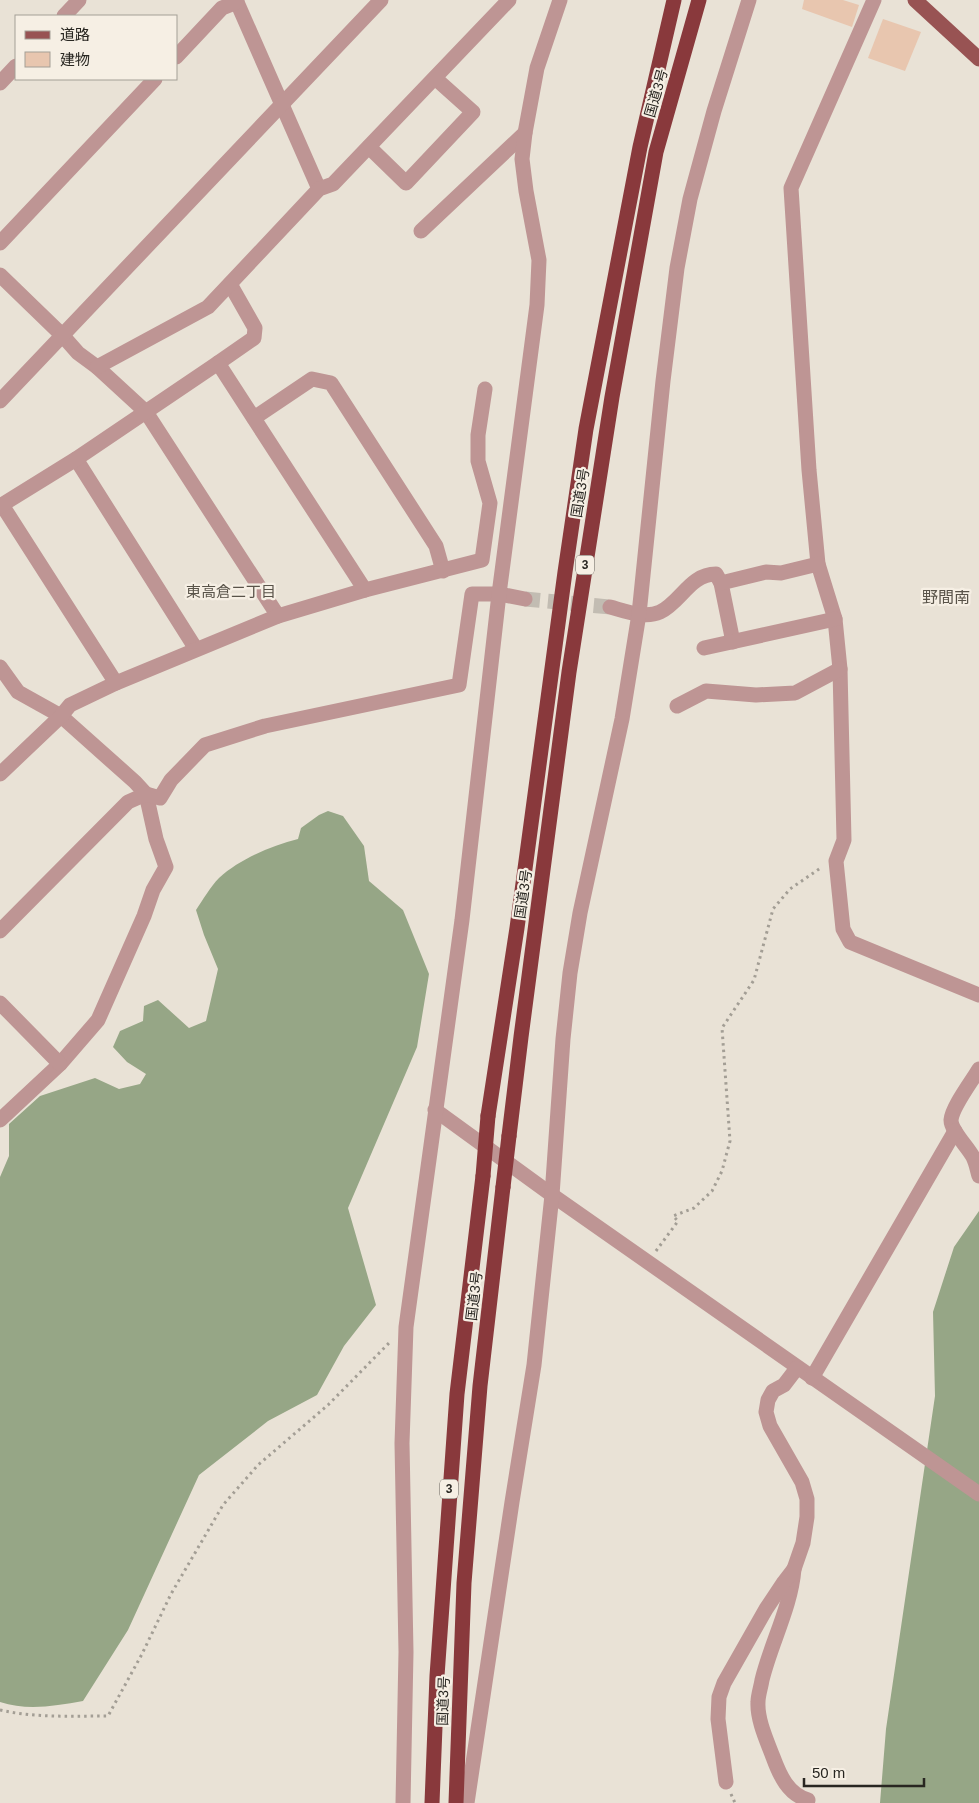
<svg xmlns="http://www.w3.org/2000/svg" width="979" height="1803" viewBox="0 0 979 1803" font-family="Helvetica,'Noto Sans JP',sans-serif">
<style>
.forest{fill:#96a686}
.building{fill:#e8c6af}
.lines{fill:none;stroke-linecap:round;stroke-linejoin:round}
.minor-tunnel{stroke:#c2bcb2;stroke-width:15;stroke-dasharray:15 8;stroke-linecap:butt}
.path{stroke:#a39e95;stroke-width:3;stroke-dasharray:2.5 4;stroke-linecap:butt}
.minor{stroke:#be9594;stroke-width:15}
.major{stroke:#985353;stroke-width:15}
.highway{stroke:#89393c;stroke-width:15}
.highway-bridge{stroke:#89393c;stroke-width:15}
.labels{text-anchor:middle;stroke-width:4.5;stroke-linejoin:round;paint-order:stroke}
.shield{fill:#f6efe4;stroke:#66625c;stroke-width:1}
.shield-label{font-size:12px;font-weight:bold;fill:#282621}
.street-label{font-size:14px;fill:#282621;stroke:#f6efe4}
.neighbourhood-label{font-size:15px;fill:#595349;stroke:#f6efe4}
.quarter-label{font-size:16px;fill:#595349;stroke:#f6efe4}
</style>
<rect width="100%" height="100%" fill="#e9e2d6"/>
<!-- forest -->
<g class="forest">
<path d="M328,811L343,816L364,846L369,881L403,910L429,974L417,1047L348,1208L376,1305L344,1346L317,1395L268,1421L199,1475L128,1630L83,1701C55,1706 27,1711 0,1702V1177L9,1156V1124L40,1096L95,1078L119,1089L140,1084L146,1074L127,1062L113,1047L120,1031L143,1021L144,1006L158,1000L189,1028L206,1021L218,969L204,935L196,910C203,900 210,887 219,878C240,859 271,846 298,839L301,828L319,815Z"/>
<path d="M979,1211V1803H880L886,1729L935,1396L933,1312L954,1247Z"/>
</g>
<!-- building -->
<g class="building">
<path d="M804,0H843L859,5L852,27L802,9Z"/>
<path d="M883,19L921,32L905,71L868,58Z"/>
</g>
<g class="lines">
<!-- minor-tunnel -->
<path class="minor-tunnel" d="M525,599L610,607"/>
<!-- path -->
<g class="path">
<path d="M656,1251L678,1221L673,1216L694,1208L712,1191L722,1171L730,1141L722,1028L754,980L773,909L790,889L822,867"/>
<path d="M0,1710C35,1718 72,1716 108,1716L142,1654L171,1594L223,1505L258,1465L328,1405L391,1341"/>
<path d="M731,1794L735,1803"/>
</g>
<!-- minor -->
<g class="minor">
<path d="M236,0L319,189"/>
<path d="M874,0L791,188L809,470L818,564L835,619L840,669L844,840L836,861L843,929L850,942L979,995"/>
<path d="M64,16L79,0"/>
<path d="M176,57L222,8L237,2"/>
<path d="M0,83L16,66"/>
<path d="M369,147L406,183L473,112L435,78"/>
<path d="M421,231L525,133"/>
<path d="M0,243L155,79"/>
<path d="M0,275L63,336L78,353L97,367L146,412L278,616"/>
<path d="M218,363L254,338L255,328L230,284"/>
<path d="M97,367L208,307L319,189L333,184L509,0"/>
<path d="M0,401L381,0"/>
<path d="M254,418L312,379L331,383L436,546L443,571"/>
<path d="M76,459L196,649"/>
<path d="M2,505L116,683"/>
<path d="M0,506L76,459L218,363L365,590"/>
<path d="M721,583L733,642"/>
<path d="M610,607C625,611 645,619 660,612C681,602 690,574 716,574L721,583L766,572L781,573L818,564"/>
<path d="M704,648L835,619"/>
<path d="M0,667L18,692L61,716L135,782L146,794L156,839L166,867L153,890L144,916L98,1020L60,1064L0,1120"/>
<path d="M677,706L706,691L756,695L795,693L840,669"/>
<path d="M0,774L61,716L70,705L116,683L278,616L365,590L482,560L490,503L478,461V435L485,389"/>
<path d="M0,931L128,802L146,794L160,798L171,780L205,745L265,726L459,685L472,594H499L525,599"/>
<path d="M0,1003L60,1064"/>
<path d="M979,1069C972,1081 952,1107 951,1120C951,1131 968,1147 973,1157C976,1163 977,1169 979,1176"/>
<path d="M435,1110L552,1195L979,1494"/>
<path d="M812,1378L955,1131"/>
<path d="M794,1569C791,1607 771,1643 762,1680C761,1687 758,1695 758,1702C757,1720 767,1741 773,1757C780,1776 788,1794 808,1800"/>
<path d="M726,1782L718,1719L719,1697L724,1683L766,1609L784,1582L794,1569L803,1543L807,1517V1499L802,1482L770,1426L766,1412L768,1400L773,1391L784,1385L797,1368"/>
<path d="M403,1803L406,1652L402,1443L406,1327L462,920L499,594L537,305L539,260L526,191L522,159L525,133L537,68L560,0"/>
<path d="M467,1803L512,1502L534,1365L552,1195L563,1039L570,973L580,913L622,719L639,614L663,381L677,268L690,199L714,111L749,0"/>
</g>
<!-- major -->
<path class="major" d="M915,0L979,59"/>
<!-- highway -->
<g class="highway">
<path d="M488,1116L517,928L565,572L586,429L640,147L674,0"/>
<path d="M509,1136L521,1037L569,672L612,397L656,152L699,0"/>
<path d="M432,1803L437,1676L457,1394L483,1176"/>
<path d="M456,1803L464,1583L480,1386L503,1187"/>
</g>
<!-- highway-bridge -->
<g class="highway-bridge">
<path d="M483,1176L488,1116"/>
<path d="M503,1187L509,1136"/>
</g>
</g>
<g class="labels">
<!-- shield labels -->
<g class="shield">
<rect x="576" y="555.5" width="18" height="19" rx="4"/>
<rect x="440" y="1479.5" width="18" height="19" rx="4"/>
</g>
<g class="shield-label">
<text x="585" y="569">3</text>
<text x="449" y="1493">3</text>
</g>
<!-- street labels -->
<g class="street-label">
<text transform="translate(656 93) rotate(-74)" y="5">国道3号</text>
<text transform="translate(580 493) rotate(-81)" y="5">国道3号</text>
<text transform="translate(523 894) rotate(-82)" y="5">国道3号</text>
<text transform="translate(474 1296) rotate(-83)" y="5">国道3号</text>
<text transform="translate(443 1701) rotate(-88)" y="5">国道3号</text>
</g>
<!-- neighbourhood labels -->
<g class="neighbourhood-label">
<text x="231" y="597">東高倉二丁目</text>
</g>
<!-- quarter labels -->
<g class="quarter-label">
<text x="946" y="603">野間南</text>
</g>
</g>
<!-- legend -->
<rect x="15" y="15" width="162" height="65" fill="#f6efe4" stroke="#a49f96"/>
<rect x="25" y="31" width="25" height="8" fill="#985353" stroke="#a49f96"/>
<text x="60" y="40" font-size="15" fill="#282621">道路</text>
<rect x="25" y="52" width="25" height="15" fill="#e8c6af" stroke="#a49f96"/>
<text x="60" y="65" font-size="15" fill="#282621">建物</text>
<!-- scale -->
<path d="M804 1778v8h120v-8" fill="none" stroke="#282621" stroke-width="2.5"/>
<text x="812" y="1778" font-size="15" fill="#282621" stroke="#f6efe4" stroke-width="4" paint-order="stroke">50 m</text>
</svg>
